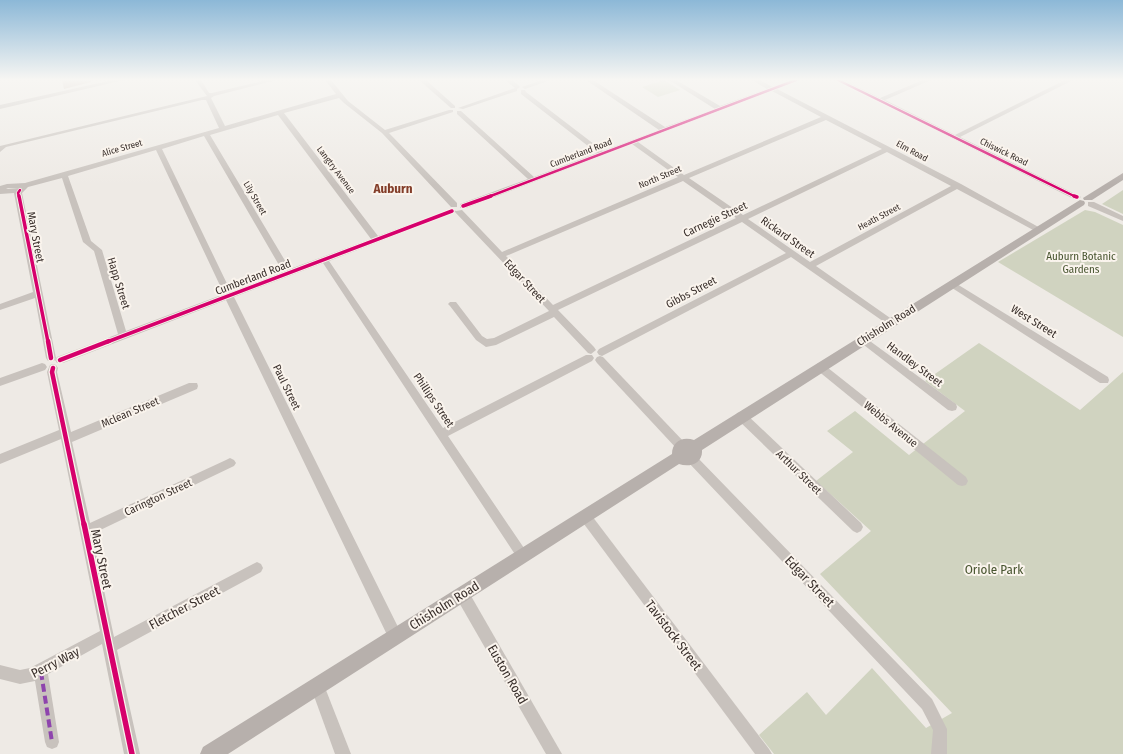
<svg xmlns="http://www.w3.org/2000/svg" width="1123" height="754" viewBox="0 0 1123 754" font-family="'Fira Sans Condensed',sans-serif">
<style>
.green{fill:#d0d3c0}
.building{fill:#c1afa7}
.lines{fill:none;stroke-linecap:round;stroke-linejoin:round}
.minor{fill:#c8c2bd;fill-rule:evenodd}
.major{fill:#b7b0ac;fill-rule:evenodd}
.quiet{stroke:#8e44ad;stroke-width:4;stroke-dasharray:8 4;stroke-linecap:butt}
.cycleway-far3-casing{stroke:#faf4ed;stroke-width:4}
.cycleway-far2-casing{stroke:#faf4ed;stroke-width:5.5}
.cycleway-far1-casing{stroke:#faf4ed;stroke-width:7}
.cycleway-casing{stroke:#faf4ed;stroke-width:8}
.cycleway-far3{stroke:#d6006c;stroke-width:2.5}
.cycleway-far2{stroke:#d6006c;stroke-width:3.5}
.cycleway-far1{stroke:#d6006c;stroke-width:4.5}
.cycleway{stroke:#d6006c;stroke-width:5.5}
.labels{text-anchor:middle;stroke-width:4;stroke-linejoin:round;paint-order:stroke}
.far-street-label{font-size:9px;fill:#392f2b;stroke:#faf4ed}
.street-label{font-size:11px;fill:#392f2b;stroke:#faf4ed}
.park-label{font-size:11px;fill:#485530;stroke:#faf4ed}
.far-district-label{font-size:13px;font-weight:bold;fill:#833d29;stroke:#faf4ed}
.near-street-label{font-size:13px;fill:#392f2b;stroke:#faf4ed}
.near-park-label{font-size:13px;fill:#485530;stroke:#faf4ed}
</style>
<rect width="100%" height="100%" fill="#eeeae5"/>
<!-- green -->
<g class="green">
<path d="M664,80L680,90L658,97L642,87Z"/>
<path d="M1123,190V214L1102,204Z"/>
<path d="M1085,210L1095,212L1123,225V337L998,262Z"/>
<path d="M979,343L1080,410L1123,372V754H774L759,735L807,692L826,715L872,668L926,728L952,713L820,574L871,531L816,481L853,452L827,431L855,411L909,455L965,411L925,381Z"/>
</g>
<!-- building -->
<path class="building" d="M62,80H91V82L64,89Z"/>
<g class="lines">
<!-- minor -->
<g class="minor">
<path d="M113,80H124L0,109V105Z"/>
<path d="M195,80H201L209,93H212L267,80H277L214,96L211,98L225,126L336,94L325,80H331L348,101L385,130L449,110H453V112L389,133L457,203V207H451L382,133L344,103L339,98L284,113L378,236L452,209L456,211L462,210L502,252L678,177L632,144L466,208H460V204L528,179L457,114V111H461L534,177L597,153L521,94V90H525L526,92L603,151L659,130L586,80H593L665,127L715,109L669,80H676L720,106L767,89L752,80H759L773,87L791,80H799L777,89L961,184L1042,229L1041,231H1035L957,189L816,266L893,320L895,322L893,324H887L791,257L602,356L599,355L597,352L599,349L786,253L742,222L558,310L594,347L596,350L591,354L588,353L554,317L496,345L486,347L476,340L450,306L448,304L450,302H456L482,336L487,339L494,338L549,311L455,212L329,261L443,428L586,355H592L594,358L592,361L448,436L526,551L528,555L526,559L522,561L518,559L323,263L234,297L400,631L402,636L400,641L395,643L390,641L226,300L63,363H57L55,360L57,357L118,334L94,251L83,242L62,178L28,187L22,193L56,358L54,361H48L46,358L35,298L0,310V304L33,292L14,193L0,194V186L7,184L25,183L219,128L206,100H202L6,147L0,152V146L207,96ZM772,91L821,117L684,175L638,142ZM278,115L371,239L290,269L210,135ZM826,120L882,149L743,215L689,178ZM204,136L283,272L231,292L162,149ZM156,150L224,294L126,331L102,250L91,241L68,176ZM887,152L951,186L810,262L748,219ZM683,181L736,218L553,305L506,256ZM8,188H19L6,189Z"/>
<path d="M419,80H426L455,106V108H451Z"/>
<path d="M505,80C512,80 516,82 520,87L517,89V91L463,109L458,108L515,88Z"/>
<path d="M542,80H551L525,89L522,87Z"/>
<path d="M835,80H843L880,98L923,80H931L885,100L955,135L1065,80H1073L960,137L1081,197L1077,199H1074Z"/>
<path d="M1088,202H1094L1123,216V221L1088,206Z"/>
<path d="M952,281L1108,377L1109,380L1108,383H1100L949,286L948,284L949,282Z"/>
<path d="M863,336L956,404L957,407L956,410L952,411L948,410L860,342L858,340L860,338Z"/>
<path d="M600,356L603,357L685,443L686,446L685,449L681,451L677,449L597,363L595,360L597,357Z"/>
<path d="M42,363L45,364L47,367L45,370L0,386V378Z"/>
<path d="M820,363L823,364L966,477L968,481L966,485L962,486L958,485L817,370L815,367L817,364Z"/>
<path d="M53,364L56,365L58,368L57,372L71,432L189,383H197L198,386L197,389L72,442L90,523L226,460L230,458L234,460L236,463L234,466L92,534L114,637L253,564L257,562L261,564L263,568L261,572L117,650L140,754H124L102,644L48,674L59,742L57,747L52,749L47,747L45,742L35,681L20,684L0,679V665L20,670L30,668L100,631L61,439L0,464V454L59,430L47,372L50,365Z"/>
<path d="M741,412L745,413L861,523L863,527L861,531L857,533L853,531L737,419L736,416L737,413Z"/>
<path d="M692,454L696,456L932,699L947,729V754H931L933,730L922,709L688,462L686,459L688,456Z"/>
<path d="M585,511L589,512L769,749L772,754H755L581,520L579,516L581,512Z"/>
<path d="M462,588L467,589L562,754H546L457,599L456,594L457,589Z"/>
<path d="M317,678L322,680L351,754H335L310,685L312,680Z"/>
</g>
<!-- major -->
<g class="major">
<path d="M1123,173V180L1092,200H1084L1083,198Z"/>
<path d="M1080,200L1084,201L1085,203L1084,205L702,450C703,463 690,468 679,464L228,754H200L203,747L672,454C672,441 683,436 694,440Z"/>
</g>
<!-- quiet -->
<path class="quiet" d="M41,672L52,742"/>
<!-- cycleway-far3 casing -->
<g class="cycleway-far3-casing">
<g id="cycleway-far3">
<path d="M838,80L1076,197"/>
<path d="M19,197L18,193L20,190"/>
<path d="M488,197L796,80"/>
</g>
</g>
<!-- cycleway-far2 casing -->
<g class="cycleway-far2-casing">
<g id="cycleway-far2">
<path d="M19,196L48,342"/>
<path d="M1074,196L1077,197"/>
<path d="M463,206L491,196"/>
<path d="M107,342L452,211"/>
</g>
</g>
<!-- cycleway-far1 casing -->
<g class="cycleway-far1-casing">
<g id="cycleway-far1">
<path d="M48,341L51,358"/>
<path d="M60,360L109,341"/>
<path d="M53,368L52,372L84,525"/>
</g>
</g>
<!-- cycleway casing -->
<g class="cycleway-casing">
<path id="cycleway" d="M84,524L132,754"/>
</g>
<!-- cycleway-far3 -->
<use href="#cycleway-far3" class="cycleway-far3"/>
<!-- cycleway-far2 -->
<use href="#cycleway-far2" class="cycleway-far2"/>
<!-- cycleway-far1 -->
<use href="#cycleway-far1" class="cycleway-far1"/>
<!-- cycleway -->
<use href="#cycleway" class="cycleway"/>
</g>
<!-- sky -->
<linearGradient id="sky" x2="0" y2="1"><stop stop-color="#8cb8d7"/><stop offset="0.43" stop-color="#f7f6f3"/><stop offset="1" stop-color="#f7f6f3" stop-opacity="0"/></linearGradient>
<rect width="1123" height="185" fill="url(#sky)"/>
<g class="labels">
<!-- far-street labels -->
<g class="far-street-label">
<text transform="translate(122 148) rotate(-16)" y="3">Alice Street</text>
<text transform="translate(912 151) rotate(28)" y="3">Elm Road</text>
<text transform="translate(1004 152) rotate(26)" y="3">Chiswick Road</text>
<text transform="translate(581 153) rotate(-21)" y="3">Cumberland Road</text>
<text transform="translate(336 170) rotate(53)" y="3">Langtry Avenue</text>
<text transform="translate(660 177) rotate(-23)" y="3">North Street</text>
<text transform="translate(255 198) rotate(60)" y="3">Lily Street</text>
<text transform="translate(879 217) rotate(-28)" y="3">Heath Street</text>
</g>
<!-- street labels -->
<g class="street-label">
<text transform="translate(715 219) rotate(-25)" y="4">Carnegie Street</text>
<text transform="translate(36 237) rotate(79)" y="4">Mary Street</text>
<text transform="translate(788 237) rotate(35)" y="4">Rickard Street</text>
<text transform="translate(253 277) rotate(-21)" y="4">Cumberland Road</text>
<text transform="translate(525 281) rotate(47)" y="4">Edgar Street</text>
<text transform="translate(119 283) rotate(73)" y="4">Happ Street</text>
<text transform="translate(691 292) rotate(-28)" y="4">Gibbs Street</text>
<text transform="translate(1034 321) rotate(32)" y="4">West Street</text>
<text transform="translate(886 325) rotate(-32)" y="4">Chisholm Road</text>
<text transform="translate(915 364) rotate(37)" y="4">Handley Street</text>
<text transform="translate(287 387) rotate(64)" y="4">Paul Street</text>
<text transform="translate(434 400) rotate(56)" y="4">Phillips Street</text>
<text transform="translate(130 412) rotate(-23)" y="4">Mclean Street</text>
<text transform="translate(891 424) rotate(39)" y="4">Webbs Avenue</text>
<text transform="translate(799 472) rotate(44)" y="4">Arthur Street</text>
<text transform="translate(158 497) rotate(-25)" y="4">Carington Street</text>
</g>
<!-- park labels -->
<g class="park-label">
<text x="1081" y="260">Auburn Botanic<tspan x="1081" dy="13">Gardens</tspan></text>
</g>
<!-- far-district labels -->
<g class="far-district-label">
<text x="393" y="193">Auburn</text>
</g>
<!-- near-street labels -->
<g class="near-street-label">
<text transform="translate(102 559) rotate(78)" y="5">Mary Street</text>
<text transform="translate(810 581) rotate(46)" y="5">Edgar Street</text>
<text transform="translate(444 605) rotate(-32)" y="5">Chisholm Road</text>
<text transform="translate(184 607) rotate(-28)" y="5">Fletcher Street</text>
<text transform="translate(674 635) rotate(53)" y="5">Tavistock Street</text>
<text transform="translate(55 662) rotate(-27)" y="5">Perry Way</text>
<text transform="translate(508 674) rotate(60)" y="5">Euston Road</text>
</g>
<!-- near-park labels -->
<g class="near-park-label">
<text x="994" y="574">Oriole Park</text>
</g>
</g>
</svg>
